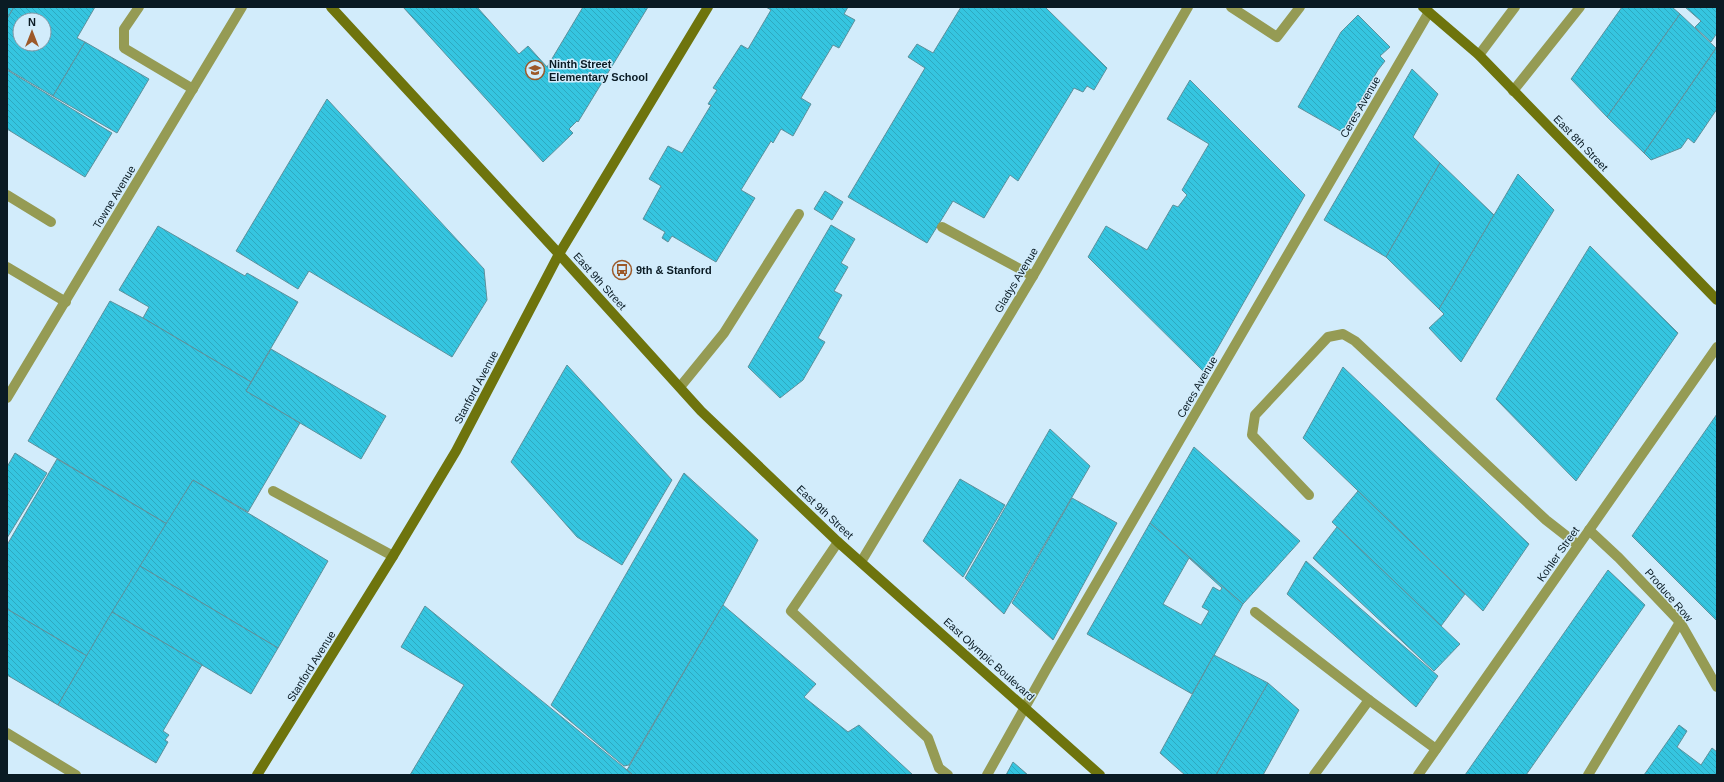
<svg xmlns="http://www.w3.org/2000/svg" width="1724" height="782" viewBox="0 0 1724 782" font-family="Arial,sans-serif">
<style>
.building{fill:url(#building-back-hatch);stroke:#5d909b;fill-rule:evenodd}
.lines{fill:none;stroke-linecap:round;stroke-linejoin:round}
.lane{stroke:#959b54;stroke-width:10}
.street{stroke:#959b54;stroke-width:10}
.secondary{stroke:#6e740d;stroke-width:10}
.labels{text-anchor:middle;stroke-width:3;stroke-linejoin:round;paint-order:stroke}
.poi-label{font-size:11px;font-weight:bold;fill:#0a1b24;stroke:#d2ecfb;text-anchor:start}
.street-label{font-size:11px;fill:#0a1b24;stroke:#d2ecfb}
</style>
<defs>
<pattern id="building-back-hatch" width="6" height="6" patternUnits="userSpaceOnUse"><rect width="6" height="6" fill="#35c5e0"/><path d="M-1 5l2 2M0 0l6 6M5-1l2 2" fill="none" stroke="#2ea9c0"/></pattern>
</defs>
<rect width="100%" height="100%" fill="#d2ecfb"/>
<!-- building -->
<g class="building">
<path d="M7,7H14L7,19Z"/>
<path d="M14,7H95L77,38L85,42L53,96L7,69V19ZM20,20H44V44H20Z"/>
<path d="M403,7H477L519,54L528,46L547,67L583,7H648L578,122L577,121L569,129L573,133L543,162Z"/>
<path d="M766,7H848L844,14L855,20L839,48L833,45L801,98L811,104L793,136L781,129L773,143L771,141L741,190L755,198L716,262L672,236L668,242L662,238L665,232L643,219L661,186L649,179L668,146L682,153L711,105L708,104L717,90L713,88L741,45L748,49L771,10Z"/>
<path d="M961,7H1045L1107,68L1094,90L1087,86L1083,92L1074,88L1018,181L1010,175L984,218L953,201L927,243L848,197L925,68L908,57L917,44L933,53Z"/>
<path d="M1622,7H1672L1680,14L1607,117L1571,79Z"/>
<path d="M1685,7H1717V33L1711,42L1695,27L1701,21Z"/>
<path d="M1680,14L1716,48L1644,153L1607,117Z"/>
<path d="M1358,15L1390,47L1380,56L1385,61L1378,70L1342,132L1298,107L1341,32Z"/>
<path d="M85,42L149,79L117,133L53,96Z"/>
<path d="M1717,47V109L1694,143L1688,138L1681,148L1651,160L1644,153Z"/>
<path d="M1412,69L1438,94L1413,137L1440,163L1386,257L1324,220Z"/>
<path d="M7,70L112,133L85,177L7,129Z"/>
<path d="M1190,80L1305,195L1204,372L1088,257L1106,226L1147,250L1173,205L1178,207L1187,195L1182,190L1209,144L1167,119Z"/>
<path d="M327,99L484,269L487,300L452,357L309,271L298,289L236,251Z"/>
<path d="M1440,163L1494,215L1439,309L1386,257Z"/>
<path d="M1518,174L1554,210L1461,362L1429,328L1444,314L1439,309Z"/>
<path d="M825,191L843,202L832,220L814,209Z"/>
<path d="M831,225L855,239L841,263L848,267L834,291L842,295L818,338L825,342L803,380L780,398L748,367Z"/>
<path d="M158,226L245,276L247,273L298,302L251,382L143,318L149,307L119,290Z"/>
<path d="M1590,246L1678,333L1576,481L1496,399Z"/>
<path d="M110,301L143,318L251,382L246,391L300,423L248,512L193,480L167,524L28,441Z"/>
<path d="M271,349L386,416L361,459L246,391Z"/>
<path d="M567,365L672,480L622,565L577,537L511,462Z"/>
<path d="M1343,367L1529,544L1483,611L1303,438Z"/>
<path d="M1717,414V621L1632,536Z"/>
<path d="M1050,429L1090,466L1004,614L965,578Z"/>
<path d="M1194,447L1300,541L1243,604L1150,523Z"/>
<path d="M15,453L47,473L7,538V467Z"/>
<path d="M57,459L167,524L87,656L7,609V545Z"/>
<path d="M684,473L758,540L723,605L629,765L624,766L551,705Z"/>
<path d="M960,479L1005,505L963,577L923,541Z"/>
<path d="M193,480L328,561L278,648L140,566Z"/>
<path d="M1358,491L1465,594L1441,626L1332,522Z"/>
<path d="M1072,498L1117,523L1053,640L1012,603Z"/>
<path d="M1150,523L1243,604L1192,694L1087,634ZM1189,558L1222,588L1220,591L1213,587L1202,607L1209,611L1201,625L1163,604Z"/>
<path d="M1337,527L1460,644L1434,671L1313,558Z"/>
<path d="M1306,561L1438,676L1416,707L1287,594Z"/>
<path d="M140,566L278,648L251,694L112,612Z"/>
<path d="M1608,570L1645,605L1526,775H1465Z"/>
<path d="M723,605L816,684L804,697L848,732L859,725L913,775H633L627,770Z"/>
<path d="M425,606L627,770L633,775H410L464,685L401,647Z"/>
<path d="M7,609L87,656L58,705L7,675Z"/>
<path d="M112,612L202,665L163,731L169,735L165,740L168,742L156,763L58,705Z"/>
<path d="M1214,655L1268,683L1216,775H1185L1160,753Z"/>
<path d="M1268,683L1299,710L1263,775H1216Z"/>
<path d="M1679,725L1687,731L1677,747L1701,765L1712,748L1717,752V775H1644Z"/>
<path d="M1013,762L1028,775H1006Z"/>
</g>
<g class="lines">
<!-- lane -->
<g class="lane">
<path d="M139,7L124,29V48L193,89"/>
<path d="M1231,7L1277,37L1300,7"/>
<path d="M1513,91L1580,7"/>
<path d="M7,195L51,222"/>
<path d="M942,227L1033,276"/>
<path d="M7,267L66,302"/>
<path d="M680,387L724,333L799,214"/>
<path d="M273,491L393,556"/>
<path d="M1309,495L1252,435L1255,415L1328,337L1343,334L1355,341L1546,520L1578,545"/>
<path d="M1589,530L1619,558L1680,622L1717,687"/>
<path d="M838,542L791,611L928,738L939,768L948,775"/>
<path d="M1255,612L1369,700L1314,775"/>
<path d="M1369,700L1436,749"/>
<path d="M987,775L1047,668L1429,12"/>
<path d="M1588,775L1680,622"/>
</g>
<!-- street -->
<g class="street">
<path d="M1479,55L1515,7"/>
<path d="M7,398L242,7"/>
<path d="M861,562L1033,276L1188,7"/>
<path d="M7,733L76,775"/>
<path d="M1418,775L1717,347"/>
</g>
<!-- secondary -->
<g class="secondary">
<path d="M331,7L559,254L701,411L838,542L1100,775"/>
<path d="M1423,7L1479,55L1717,300"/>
<path d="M257,775L393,556L456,451L559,254L708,7"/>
</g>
</g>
<!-- icons -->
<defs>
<g id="school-ring" transform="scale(1)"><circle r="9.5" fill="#d2ecfb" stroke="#9c5929" stroke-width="1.5"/><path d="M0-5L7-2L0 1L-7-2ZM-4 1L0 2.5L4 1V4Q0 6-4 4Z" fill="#9c5929"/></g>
<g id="bus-ring" transform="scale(1)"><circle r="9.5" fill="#d2ecfb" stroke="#9c5929" stroke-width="1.5"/><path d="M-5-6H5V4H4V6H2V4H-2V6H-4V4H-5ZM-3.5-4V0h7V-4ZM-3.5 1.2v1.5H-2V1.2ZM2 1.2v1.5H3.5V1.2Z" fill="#9c5929"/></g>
</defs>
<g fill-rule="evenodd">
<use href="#school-ring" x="535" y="70"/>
<use href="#bus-ring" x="622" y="270"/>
</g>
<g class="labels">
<!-- poi labels -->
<g class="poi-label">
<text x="549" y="68">Ninth Street<tspan x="549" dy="13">Elementary School</tspan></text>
<text x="636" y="274">9th &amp; Stanford</text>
</g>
<!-- street labels -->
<g class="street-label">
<text transform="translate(1360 107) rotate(-60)" y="4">Ceres Avenue</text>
<text transform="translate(1581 143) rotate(46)" y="4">East 8th Street</text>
<text transform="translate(114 197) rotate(-59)" y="4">Towne Avenue</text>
<text transform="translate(1016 280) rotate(-59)" y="4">Gladys Avenue</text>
<text transform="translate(600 281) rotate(48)" y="4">East 9th Street</text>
<text transform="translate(476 387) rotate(-62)" y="4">Stanford Avenue</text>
<text transform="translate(1197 387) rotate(-60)" y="4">Ceres Avenue</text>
<text transform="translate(825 512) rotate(43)" y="4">East 9th Street</text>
<text transform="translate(1558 554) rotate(-55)" y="4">Kohler Street</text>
<text transform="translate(1669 595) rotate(49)" y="4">Produce Row</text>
<text transform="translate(989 659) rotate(42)" y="4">East Olympic Boulevard</text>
<text transform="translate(311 666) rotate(-58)" y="4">Stanford Avenue</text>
</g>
</g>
<!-- border -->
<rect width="1724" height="782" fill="none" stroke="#0a1b24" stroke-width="16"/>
<!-- north arrow -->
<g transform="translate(32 32)"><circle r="19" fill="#d2ecfb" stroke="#8298a5"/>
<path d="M0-3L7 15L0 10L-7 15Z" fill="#9c5929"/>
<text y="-6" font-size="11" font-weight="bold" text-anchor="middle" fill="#0a1b24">N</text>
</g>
</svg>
